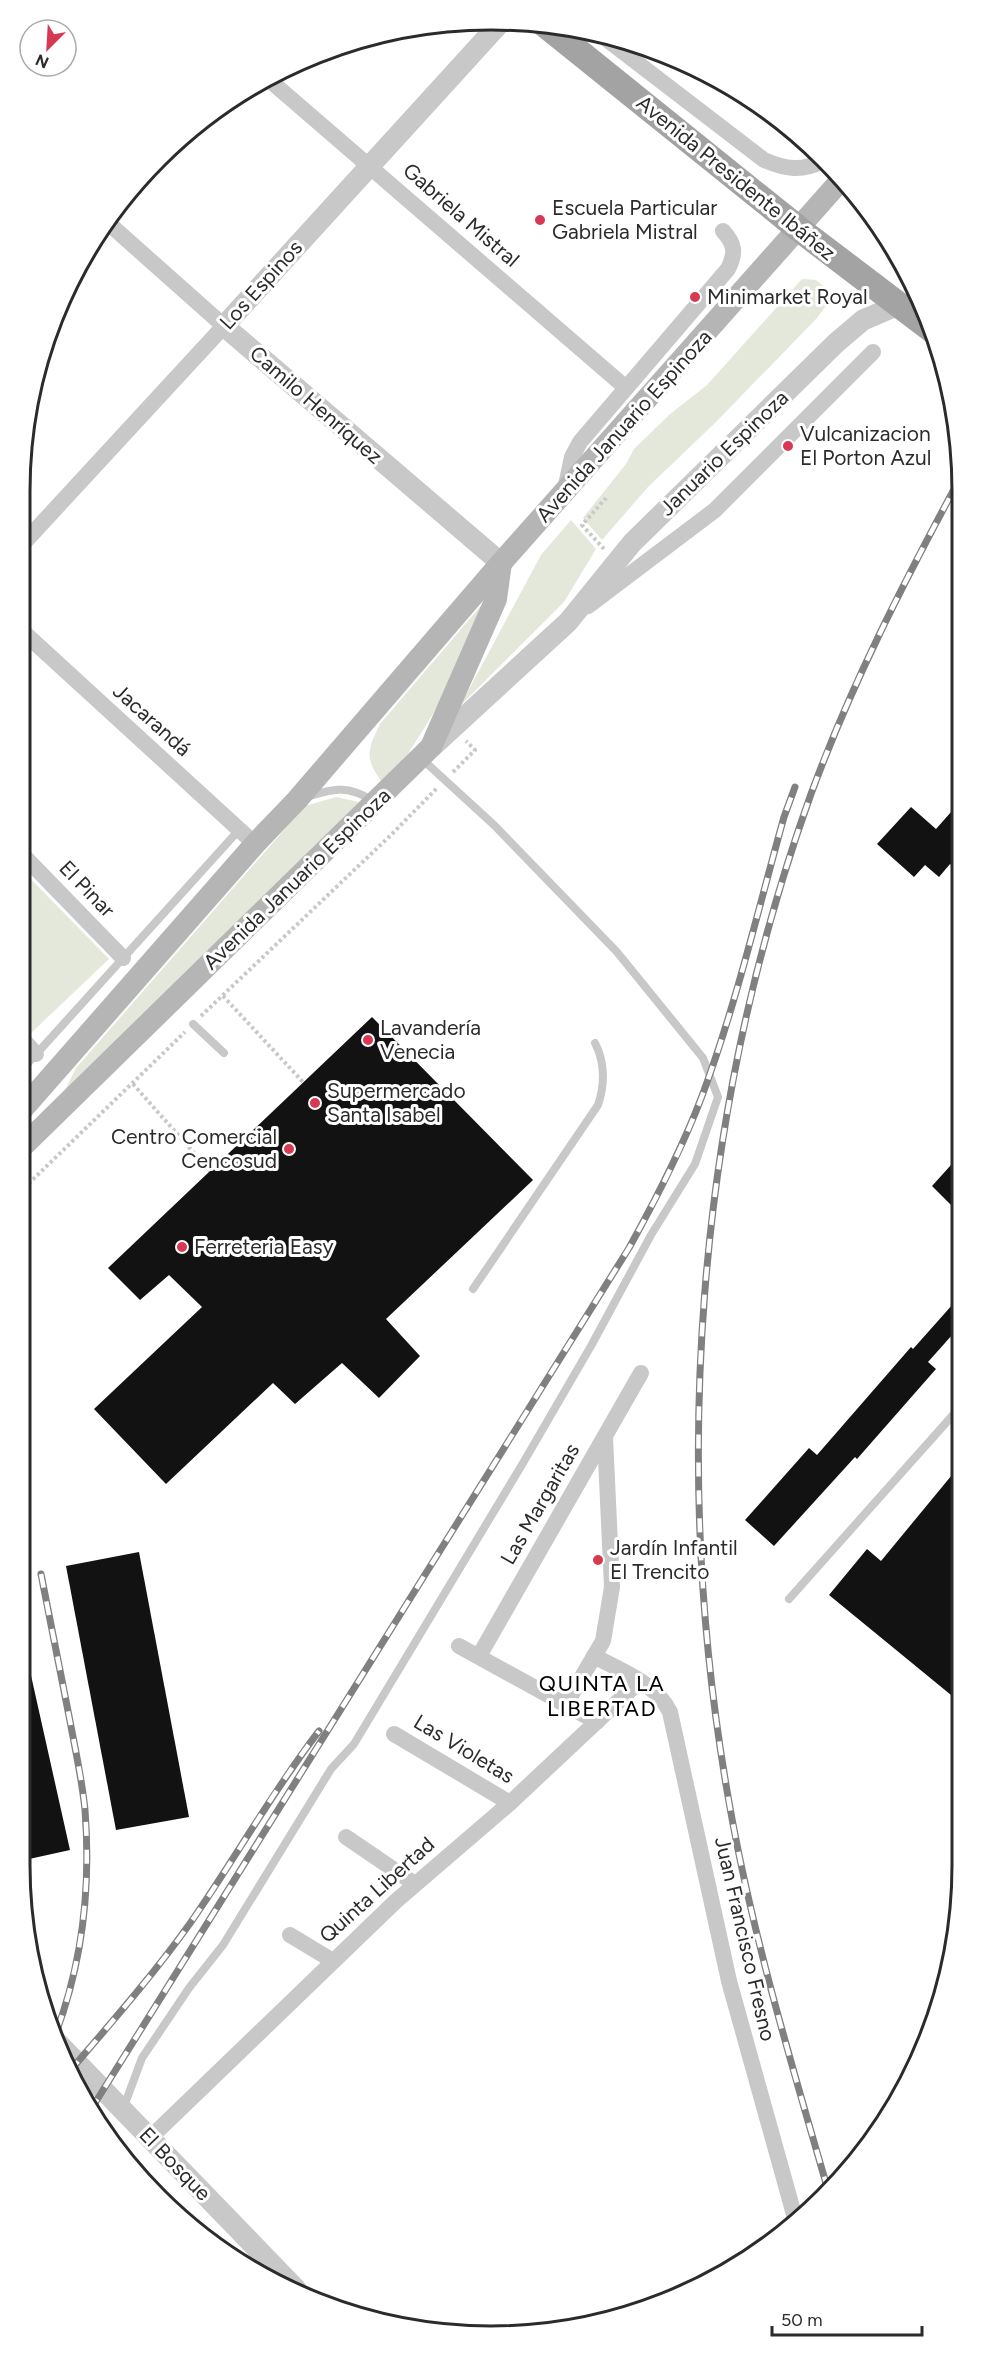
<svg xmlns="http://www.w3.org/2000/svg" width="982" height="2356" viewBox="0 0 982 2356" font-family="Figtree,sans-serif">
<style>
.green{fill:#e3e8da}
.building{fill:#121212}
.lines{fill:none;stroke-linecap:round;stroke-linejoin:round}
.path{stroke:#c8c8c8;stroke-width:4;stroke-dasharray:3 3;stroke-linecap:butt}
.service{stroke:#c8c8c8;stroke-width:8}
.minor{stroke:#c8c8c8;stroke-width:16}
.tertiary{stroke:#c8c8c8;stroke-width:21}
.secondary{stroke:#b5b5b5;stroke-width:22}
.primary{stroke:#a3a3a3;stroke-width:26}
.rail-casing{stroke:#808080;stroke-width:7}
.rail{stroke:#fff;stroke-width:4.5;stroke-dasharray:14;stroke-linecap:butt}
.poi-dot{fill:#d63951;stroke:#fff;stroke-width:2}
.labels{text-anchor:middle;stroke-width:6;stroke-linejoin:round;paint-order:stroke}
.street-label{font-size:21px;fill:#2b2b2b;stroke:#fff}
.poi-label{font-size:21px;fill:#2b2b2b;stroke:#fff;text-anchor:start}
.neighbourhood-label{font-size:22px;letter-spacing:1.5px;fill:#000;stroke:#fff}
.rim{fill:none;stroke:#2b2b2b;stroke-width:3}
</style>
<rect width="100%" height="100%" fill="#fff"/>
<!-- green -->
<g class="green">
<path d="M802,279L816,280L828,290L827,304L817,318L716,422L648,487L602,540L583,518L626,464L634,449L669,415L707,385Z"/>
<path d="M571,520L596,549L564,602L460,706L541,555Z"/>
<path d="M497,587L441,701L408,754L381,781C364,757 368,749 380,724Z"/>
<path d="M336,797L359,802L64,1092L76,1068L305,806Z"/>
<path d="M20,868L109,959L31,1033L20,1021Z"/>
</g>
<!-- building -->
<g class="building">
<path d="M959,803L960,872L950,864L939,877L925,865L914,877L877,844L911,807L936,829Z"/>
<path d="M372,1017L533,1180L386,1319L420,1356L379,1398L342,1363L295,1404L273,1383L166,1484L94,1409L202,1307L169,1275L140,1300L108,1268Z"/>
<path d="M960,1155L961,1195L951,1205L932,1186Z"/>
<path d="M961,1295V1325L928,1362L936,1369L857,1459L855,1457L774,1546L745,1520L809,1448L817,1455L911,1347L913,1349Z"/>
<path d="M961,1464L962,1620V1704L829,1595L867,1549L881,1561Z"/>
<path d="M139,1552L189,1817L116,1830L66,1566Z"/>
<path d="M26,1653L70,1850L20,1861V1654Z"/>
</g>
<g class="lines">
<!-- path -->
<g class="path">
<path d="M604,549L582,525L606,498"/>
<path d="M453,772L475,750L466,741"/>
<path d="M223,996L303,1082"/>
<path d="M201,1016L392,834L437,788"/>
<path d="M133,1084L210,1171"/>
<path d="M20,1192L185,1032"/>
</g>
<!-- service -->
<g class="service">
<path d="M306,797C334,789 347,784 373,801"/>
<path d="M193,1024L224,1053"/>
<path d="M20,1072L239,830"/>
<path d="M473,1289L598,1105C605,1085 605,1062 595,1043"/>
<path d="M789,1599L961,1406"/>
<path d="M123,2109L142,2058L189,1988L223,1945L331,1769L354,1744L523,1463L591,1346L651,1235L695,1164L718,1097L703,1058L617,952L494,825L422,759"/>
</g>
<!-- minor -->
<g class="minor">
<path d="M601,35L764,160C785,169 802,172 822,161"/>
<path d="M267,78L625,387"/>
<path d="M565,490L572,457L580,442L728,269C736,253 735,244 723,231"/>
<path d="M20,547L224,326L107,222"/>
<path d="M588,606L715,510L873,352"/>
<path d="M20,629L255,844"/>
<path d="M20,852L123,958"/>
<path d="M20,1036L36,1054"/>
<path d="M459,1646L597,1722"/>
<path d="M479,1656L641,1373"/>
<path d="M594,1656C621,1671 656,1683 670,1712L729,1981L795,2218"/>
<path d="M566,1704L603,1641L612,1587L605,1437"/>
<path d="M394,1734L510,1803"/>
<path d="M346,1837L415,1884"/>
<path d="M290,1935L333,1961"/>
<path d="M150,2138L396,1901L510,1803L640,1681"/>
</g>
<!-- tertiary -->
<g class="tertiary">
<path d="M501,22L224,326L501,563"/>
<path d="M433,746L568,622L632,543L836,343L863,320L898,305"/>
<path d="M54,2039L296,2289"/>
</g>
<!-- secondary -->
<g class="secondary">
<path d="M20,1112L255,844L297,800L501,563L841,180"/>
<path d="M20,1149L431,747L496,599L501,563"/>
</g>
<!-- primary -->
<path class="primary" d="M543,23L799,229L932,330"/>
<!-- rail casing -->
<g class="rail-casing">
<g id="rail">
<path d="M41,1574C50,1621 60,1669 69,1716C75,1748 82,1779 85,1810C91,1887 82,1966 54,2038"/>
<path d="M69,2072C111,2023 154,1974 191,1922C235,1859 272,1792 319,1731"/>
<path d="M90,2111L629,1248C656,1199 682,1149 702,1096C736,1005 758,910 784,817L795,787"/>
<path d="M828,2190C791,2062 752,1934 729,1802C670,1469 696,1113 811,794C851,685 904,582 959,480"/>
</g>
</g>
<!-- rail -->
<use href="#rail" class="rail"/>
</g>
<!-- markers -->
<g class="poi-dot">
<circle cx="540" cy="220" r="6"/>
<circle cx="695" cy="297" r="6"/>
<circle cx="788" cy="446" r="6"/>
<circle cx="368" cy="1040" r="6"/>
<circle cx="315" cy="1103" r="6"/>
<circle cx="289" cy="1149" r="6"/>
<circle cx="182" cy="1247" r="6"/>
<circle cx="598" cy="1560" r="6"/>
</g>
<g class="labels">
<!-- street labels -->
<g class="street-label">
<text transform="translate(736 178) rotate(39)" y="7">Avenida Presidente Ibáñez</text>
<text transform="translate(461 215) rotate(41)" y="7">Gabriela Mistral</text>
<text transform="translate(261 285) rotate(-48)" y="7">Los Espinos</text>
<text transform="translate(316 405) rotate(41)" y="7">Camilo Henríquez</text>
<text transform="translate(624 426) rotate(-48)" y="7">Avenida Januario Espinoza</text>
<text transform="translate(724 453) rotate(-44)" y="7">Januario Espinoza</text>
<text transform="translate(152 720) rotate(42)" y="7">Jacarandá</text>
<text transform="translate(297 879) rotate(-44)" y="7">Avenida Januario Espinoza</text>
<text transform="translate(87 889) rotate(46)" y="7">El Pinar</text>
<text transform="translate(540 1504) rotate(-60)" y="7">Las Margaritas</text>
<text transform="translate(464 1749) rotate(31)" y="7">Las Violetas</text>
<text transform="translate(377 1890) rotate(-42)" y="7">Quinta Libertad</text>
<text transform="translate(745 1939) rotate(77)" y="7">Juan Francisco Fresno</text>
<text transform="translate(175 2164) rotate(46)" y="7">El Bosque</text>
</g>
<!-- poi labels -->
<g class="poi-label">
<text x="552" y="215">Escuela Particular<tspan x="552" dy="24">Gabriela Mistral</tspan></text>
<text x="707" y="304">Minimarket Royal</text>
<text x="800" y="441">Vulcanizacion<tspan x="800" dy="24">El Porton Azul</tspan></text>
<text x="380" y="1035">Lavandería<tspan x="380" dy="24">Venecia</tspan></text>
<text x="327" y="1098">Supermercado<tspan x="327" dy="24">Santa Isabel</tspan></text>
<text x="277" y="1144" text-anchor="end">Centro Comercial<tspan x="277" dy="24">Cencosud</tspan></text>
<text x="194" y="1254">Ferreteria Easy</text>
<text x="610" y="1555">Jardín Infantil<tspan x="610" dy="24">El Trencito</tspan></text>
</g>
<!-- neighbourhood labels -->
<g class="neighbourhood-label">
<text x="602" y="1691">QUINTA LA<tspan x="602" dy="25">LIBERTAD</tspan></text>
</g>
</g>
<!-- crop -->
<path d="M0 0H982V2356H0ZM491 30H491A461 461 0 0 1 952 491V1865A461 461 0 0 1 491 2326H491A461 461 0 0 1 30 1865V491A461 461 0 0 1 491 30Z" fill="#fff" fill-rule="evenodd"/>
<path class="rim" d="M491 30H491A461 461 0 0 1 952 491V1865A461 461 0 0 1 491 2326H491A461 461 0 0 1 30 1865V491A461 461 0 0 1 491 30Z"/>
<!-- north arrow -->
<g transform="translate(48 48) rotate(204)"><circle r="28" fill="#ffffff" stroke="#aaaaaa" stroke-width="1.5"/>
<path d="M0-4.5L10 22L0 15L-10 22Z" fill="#d63951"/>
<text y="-9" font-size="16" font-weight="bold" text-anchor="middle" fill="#2b2b2b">N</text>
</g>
<!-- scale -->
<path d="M772 2326v9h150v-9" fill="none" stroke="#2b2b2b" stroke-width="3"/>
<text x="781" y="2326" font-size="18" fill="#2b2b2b" stroke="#ffffff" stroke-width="4.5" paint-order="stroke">50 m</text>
</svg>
